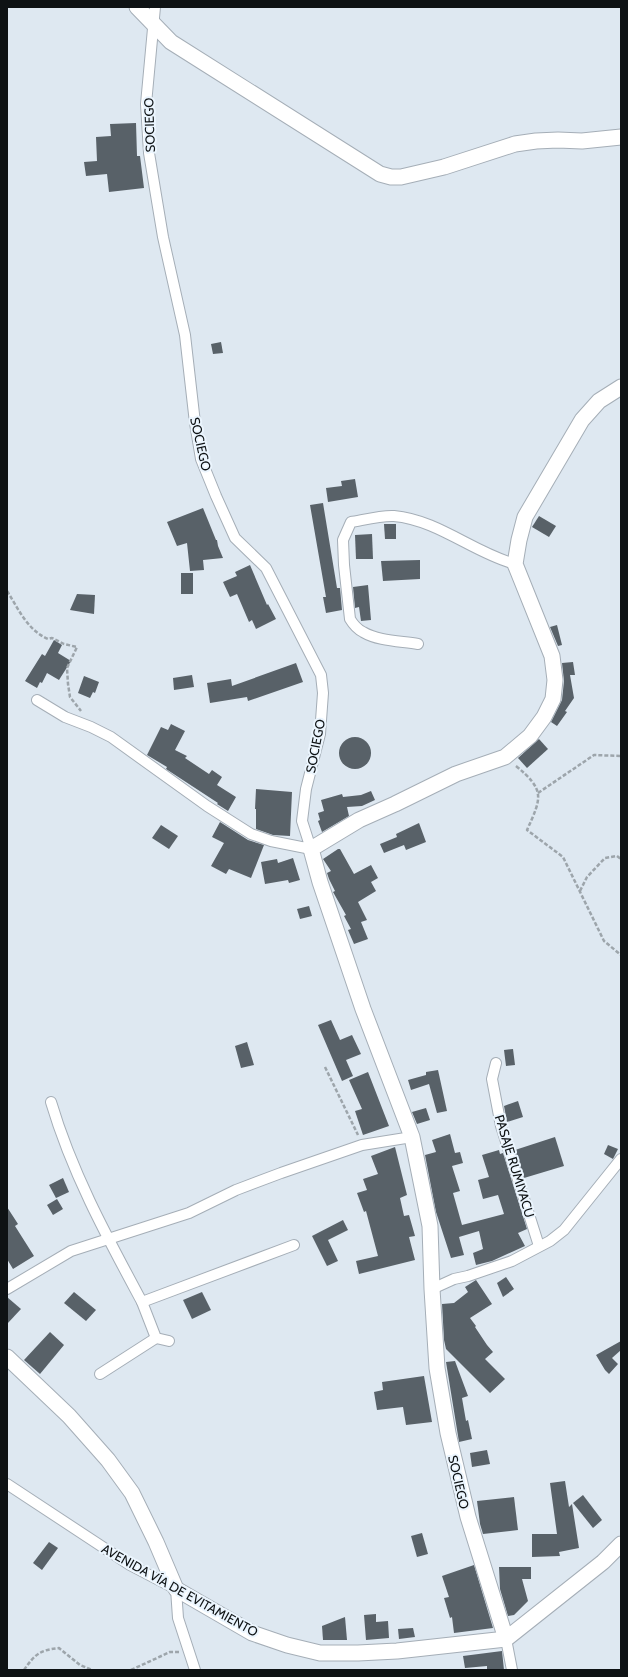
<svg xmlns="http://www.w3.org/2000/svg" width="628" height="1677" viewBox="0 0 628 1677" font-family="Cabin,sans-serif">
<style>
.building{fill:#586168}
.lines{fill:none;stroke-linecap:round;stroke-linejoin:round}
.street-casing{stroke:#a5aeb7;stroke-width:12}
.secondary-casing{stroke:#a5aeb7;stroke-width:17}
.path{stroke:#9da5ab;stroke-width:2.5;stroke-dasharray:4 2;stroke-linecap:butt}
.street{stroke:#fff;stroke-width:10}
.secondary{stroke:#fff;stroke-width:15}
.labels{text-anchor:middle;stroke-width:4;stroke-linejoin:round;paint-order:stroke}
.street-label{font-size:13px;fill:#0e1214;stroke:#ebf5fe}
</style>
<rect width="100%" height="100%" fill="#dee8f1"/>
<!-- building -->
<g class="building">
<path d="M136,123L137,156H140L144,188L109,192L107,174L86,176L84,162L97,161L96,137L111,136L110,124Z"/>
<path d="M221,342L223,353L213,354L211,344Z"/>
<path d="M355,479L358,497L328,502L326,488L342,486L341,481Z"/>
<path d="M323,503L337,588H340L342,610L326,613L323,597H326L310,505Z"/>
<path d="M203,508L216,540H217L218,546L223,558L203,560L204,570L190,571L187,543L177,546L167,522Z"/>
<path d="M539,516L556,526L549,537L532,527Z"/>
<path d="M384,524H396V539H385Z"/>
<path d="M372,534L373,559H356L355,535Z"/>
<path d="M420,560V579L383,581L381,561Z"/>
<path d="M250,565L267,605L268,604L276,619L256,629L252,620L249,622L237,594L230,597L223,582L237,576L235,572Z"/>
<rect x="181" y="573" width="12" height="21"/>
<path d="M368,585L371,620L361,621L359,607L355,608L353,587Z"/>
<path d="M77,594L95,595L94,614L70,610Z"/>
<path d="M557,625L562,645L558,646L550,627Z"/>
<path d="M54,640L62,645L58,653L71,661L59,680L47,673L42,683L40,682L37,688L25,681L42,654L45,656Z"/>
<path d="M573,662L575,675H570L574,698L565,711L567,712L557,726L551,722L562,700L564,681L562,663Z"/>
<path d="M296,663L303,682L248,701L247,697L210,703L207,683L231,679L232,686Z"/>
<path d="M192,675L194,687L174,690L173,678Z"/>
<path d="M84,676L99,682L95,693L93,692L90,698L78,693Z"/>
<path d="M171,724L185,731L175,750L187,756L185,758L209,774L212,770L222,777L217,785L236,797L228,811L217,804L218,803L166,769L167,767L147,755L161,727L168,730Z"/>
<circle cx="355" cy="753" r="16"/>
<path d="M539,739L548,749L527,768L518,758Z"/>
<path d="M256,789L292,792L290,836L273,835L256,829V809H255Z"/>
<path d="M371,791L375,800L362,806L347,807L349,816L322,832L318,821L320,820L318,813L324,811L321,800L342,794L343,797L361,795Z"/>
<path d="M220,822L248,840L264,845L251,878L229,869L226,874L211,866L224,843L212,837Z"/>
<path d="M419,823L426,842L406,850L404,845L384,853L380,844L397,837L396,834Z"/>
<path d="M161,825L178,836L169,849L152,838Z"/>
<path d="M338,849H340L354,874L371,865L378,878L371,882L376,891L358,902L367,920L361,922L368,939L354,944L348,930L351,929L344,916L346,915L333,892L335,891L329,879L327,873L331,871L323,859Z"/>
<path d="M293,858L300,880L289,883L288,880L265,884L261,862L277,859L278,863Z"/>
<path d="M309,906L312,916L300,919L297,909Z"/>
<path d="M331,1020L340,1040L352,1035L361,1054L346,1060L353,1076L342,1081L318,1025Z"/>
<path d="M247,1042L254,1065L241,1068L235,1046Z"/>
<path d="M513,1049L515,1065L506,1066L504,1050Z"/>
<path d="M438,1070L447,1111L437,1113L429,1084L411,1090L408,1080L426,1075V1072Z"/>
<path d="M368,1072L389,1126L363,1135L355,1111L362,1109L349,1080Z"/>
<path d="M518,1101L523,1117L507,1122L504,1106Z"/>
<path d="M426,1108L430,1120L417,1124L412,1112Z"/>
<path d="M450,1134L455,1153L460,1152L463,1163L452,1166L460,1191L453,1193L462,1225L504,1214L498,1195L483,1199L478,1180L489,1177L482,1155L499,1150L500,1154L503,1153L527,1229L518,1233L525,1246L492,1261L476,1265L473,1253L483,1249L479,1231L459,1237L464,1255L451,1258L436,1212L425,1155L436,1152L432,1140Z"/>
<path d="M555,1137L564,1166L524,1178L515,1150Z"/>
<path d="M608,1145L618,1149L613,1159L604,1154Z"/>
<path d="M395,1147L407,1195L400,1198L404,1216L409,1215L415,1236L409,1237L415,1260L359,1274L356,1261L378,1256L366,1211L364,1212L357,1193L367,1190L363,1179L378,1174L371,1156Z"/>
<path d="M63,1178L69,1192L56,1198L49,1185Z"/>
<path d="M57,1199L63,1209L53,1215L47,1205Z"/>
<path d="M7,1207L18,1224L15,1226L34,1256L13,1269L7,1259Z"/>
<path d="M343,1220L348,1230L328,1240L338,1261L327,1266L312,1236Z"/>
<path d="M506,1277L514,1289L503,1297L497,1283Z"/>
<path d="M476,1280L492,1304L470,1318L476,1326L475,1327L487,1345L493,1352L485,1359L505,1379L490,1393L446,1349L444,1340L442,1304L454,1303L468,1292L465,1287Z"/>
<path d="M74,1292L96,1310L86,1321L64,1303Z"/>
<path d="M202,1292L211,1310L192,1319L183,1300Z"/>
<path d="M7,1297L21,1309L7,1324Z"/>
<path d="M50,1332L64,1345L40,1374L24,1360Z"/>
<path d="M621,1341V1350L612,1358L618,1364L609,1374L605,1370L596,1355Z"/>
<path d="M455,1361L468,1396L462,1398L466,1421L468,1420L472,1439L459,1442L446,1362Z"/>
<path d="M424,1376L432,1422L406,1425L403,1407L377,1410L374,1392L383,1390L382,1382Z"/>
<path d="M487,1450L490,1464L472,1467L470,1453Z"/>
<path d="M565,1481L569,1507L572,1504L579,1548L559,1552L560,1556L532,1557V1534H557L550,1483Z"/>
<path d="M583,1495L602,1520L593,1528L573,1503Z"/>
<path d="M514,1497L518,1530L483,1534L480,1524L477,1501Z"/>
<path d="M422,1533L428,1554L417,1557L411,1536Z"/>
<path d="M49,1542L58,1548L42,1570L33,1563Z"/>
<path d="M474,1565L493,1628L454,1633L452,1617L450,1618L444,1598L449,1597L442,1576Z"/>
<path d="M499,1567H531V1579H522L528,1601L514,1615L508,1616L500,1589Z"/>
<path d="M376,1614V1622L388,1621L389,1638L366,1640L364,1615Z"/>
<path d="M345,1617L347,1640H323L322,1626Z"/>
<path d="M413,1628L415,1637L399,1639L398,1629Z"/>
<path d="M502,1651L504,1670H487V1666L465,1668L463,1656Z"/>
</g>
<g class="lines">
<!-- street casing -->
<g class="street-casing">
<g id="street">
<path d="M418,644C400,641 378,641 363,632C357,629 353,624 350,619L344,565L343,540L351,522C363,520 383,515 394,516C438,520 474,553 515,564"/>
<path d="M37,700L65,717L91,727L111,737L207,806L251,834L271,841L311,849L302,821L306,789L320,734L323,693L321,675L266,568L235,538L216,496L201,459L195,423L185,335L163,237L149,153L146,104L155,7"/>
<path d="M496,1063L492,1079L501,1126L539,1246"/>
<path d="M51,1102C72,1173 107,1237 142,1302L294,1245"/>
<path d="M7,1289L71,1251L189,1213L236,1190L281,1173L362,1145L412,1137"/>
<path d="M432,1289L454,1279L468,1276L512,1261L550,1241L564,1230L621,1159"/>
<path d="M142,1302L156,1338L169,1341"/>
<path d="M100,1374L156,1338"/>
<path d="M7,1484L130,1565L176,1589L178,1618L195,1670"/>
<path d="M506,1639L512,1670"/>
</g>
</g>
<!-- secondary casing -->
<g class="secondary-casing">
<g id="secondary">
<path d="M137,7L171,42L380,174L391,177H401L444,167L515,144L536,141L558,140L582,141L621,137"/>
<path d="M7,1357L69,1416L108,1460L132,1493L156,1542L176,1589L252,1633L287,1645L320,1653H358L397,1651L506,1639L603,1562L621,1544"/>
<path d="M506,1639L468,1517L448,1433L437,1368L432,1289L430,1226L412,1137L363,1009L320,882L311,849L359,820L395,804L456,774L505,757L530,736L544,717L553,699L555,680L552,656L515,564L519,540L525,517L582,420L599,401L621,387"/>
</g>
</g>
<!-- path -->
<g class="path">
<path d="M7,591C18,608 27,630 48,639L52,638L64,644L77,647L67,668L68,684L70,697L81,711"/>
<path d="M516,766C545,790 542,797 527,830L563,857L604,941L621,955"/>
<path d="M538,793L594,755L621,756"/>
<path d="M580,891L587,877L605,858L617,856L621,859"/>
<path d="M325,1067L358,1135"/>
<path d="M24,1670C35,1654 40,1650 59,1648L80,1665L92,1670"/>
<path d="M131,1670L170,1652H179"/>
</g>
<!-- street -->
<use href="#street" class="street"/>
<!-- secondary -->
<use href="#secondary" class="secondary"/>
</g>
<g class="labels">
<!-- street labels -->
<g class="street-label">
<text transform="translate(149 125) rotate(-92)" y="5">SOCIEGO</text>
<text transform="translate(201 444) rotate(77)" y="5">SOCIEGO</text>
<text transform="translate(315 746) rotate(-79)" y="5">SOCIEGO</text>
<text transform="translate(515 1166) rotate(73)" y="5">PASAJE RUMIYACU</text>
<text transform="translate(459 1482) rotate(77)" y="5">SOCIEGO</text>
<text transform="translate(180 1590) rotate(29)" y="5">AVENIDA VÍA DE EVITAMIENTO</text>
</g>
</g>
<!-- border -->
<rect width="628" height="1677" fill="none" stroke="#0e1214" stroke-width="16"/>
</svg>
